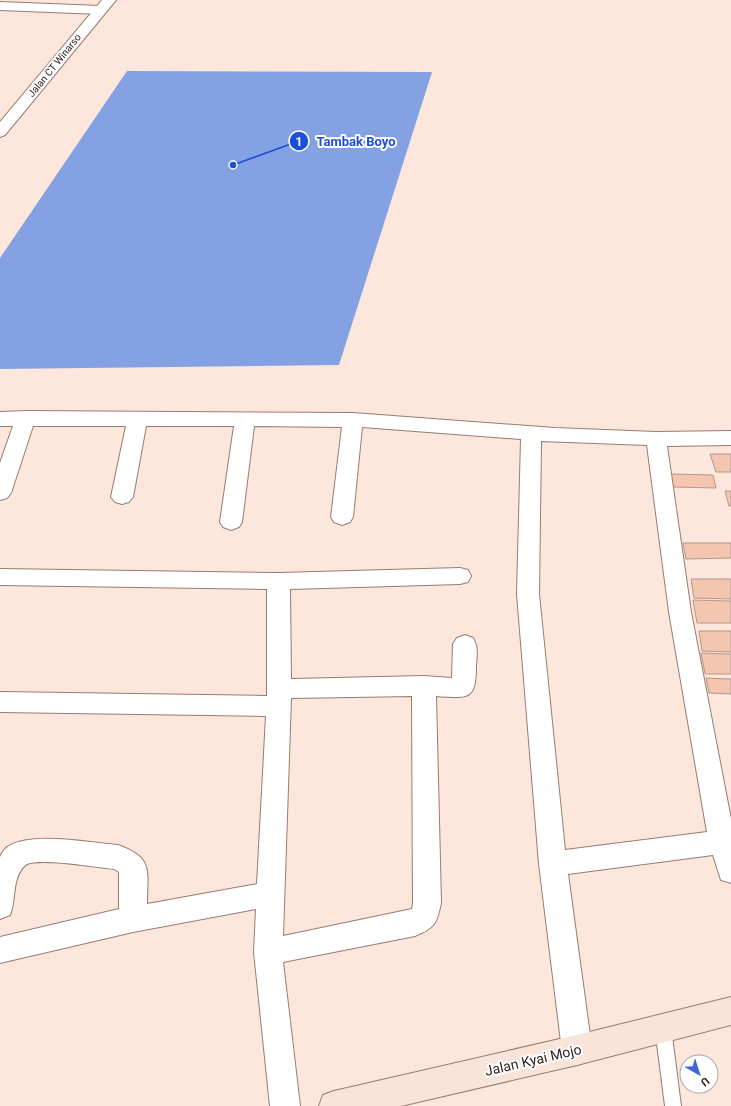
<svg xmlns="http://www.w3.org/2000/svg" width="731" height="1106" viewBox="0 0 731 1106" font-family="Roboto,sans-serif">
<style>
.water{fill:#84a1e3}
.building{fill:#f4c5af;stroke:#b2988c}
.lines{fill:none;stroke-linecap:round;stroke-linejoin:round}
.service-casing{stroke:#967c71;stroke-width:2}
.minor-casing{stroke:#967c71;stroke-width:2}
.tertiary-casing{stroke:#967c71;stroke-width:2}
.secondary-casing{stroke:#967c71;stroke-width:2}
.service{fill:#fff;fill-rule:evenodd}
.minor{fill:#fff;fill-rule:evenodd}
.tertiary{fill:#fff;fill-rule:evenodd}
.secondary{fill:#f9e4da;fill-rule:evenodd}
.labels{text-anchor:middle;stroke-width:4;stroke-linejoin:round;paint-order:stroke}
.far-street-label{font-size:10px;fill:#2f2420;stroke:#fff}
.near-street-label{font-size:14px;fill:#2f2420;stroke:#fff}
.leader{fill:none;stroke:#1d4ed8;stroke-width:1.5}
.callout-dot{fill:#1d4ed8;stroke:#fff;stroke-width:1.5}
.mark-label{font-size:12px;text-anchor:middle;font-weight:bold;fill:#fff}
.callout-label{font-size:13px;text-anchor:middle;font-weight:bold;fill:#1d4ed8;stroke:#fff;stroke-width:4;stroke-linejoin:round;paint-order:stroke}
</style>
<rect width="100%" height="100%" fill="#fde6dc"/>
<!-- water -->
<path class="water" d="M127,71L432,72L339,365L0,369V258Z"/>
<!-- building -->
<g class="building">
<path d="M710,454H731V472H716Z"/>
<path d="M670,474L713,475L716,488L673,487Z"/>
<path d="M725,491H731V506H729Z"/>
<path d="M683,543H731V558L686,559Z"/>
<path d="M691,579H731V599L694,598Z"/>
<path d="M693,600L731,601V623H697Z"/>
<path d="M699,631H731V652L702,651Z"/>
<path d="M701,653L731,654V674H705Z"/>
<path d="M706,678L731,679V694L709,693Z"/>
</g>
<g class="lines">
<!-- service casing -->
<g class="service-casing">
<path id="service" d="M663,1020L669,1022L671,1028L681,1106H665L655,1028L657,1022Z"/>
</g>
<!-- minor casing -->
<g class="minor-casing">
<g id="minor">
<path d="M0,2L100,6L105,7L107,10L105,13L100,14L0,10Z"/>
<path d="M26,411L353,413L555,428L656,432L731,431V445L667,446L691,612L731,819V883L721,880L713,855L568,874L592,1050L588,1061L577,1065L566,1061L562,1050L539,864L517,594L521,439L362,427L353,517L350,522L342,525L334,522L331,517L342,427L254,426L242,522L239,527L231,530L223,527L220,522L234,426H146L133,497L129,502L122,504L115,502L111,497L126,426H33L11,493L7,498L0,500V463L13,426H0V412ZM541,441L647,445L669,612L707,832L565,850L539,594Z"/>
<path d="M460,568L468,570L471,576L468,582L460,584L290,589L291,679L424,676L452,678L453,644L457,638L465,635L473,638C478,646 477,655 476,665C476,701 469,698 436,696L441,903C437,923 435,928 415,936L283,962L300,1106H270L254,952L256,909L133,932L0,963V937L119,909V872L114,869C95,867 42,858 27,864C23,866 18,874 17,879C13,891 15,903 10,915L0,919V857C1,855 3,851 5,849C25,830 91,843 118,845C154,858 147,870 147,904L257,884L266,716L0,712V692L267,696V589L0,585V569L279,573ZM412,696L413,903L412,909L283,936L291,698Z"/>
</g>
</g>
<!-- tertiary casing -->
<g class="tertiary-casing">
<path id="tertiary" d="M102,0H116L5,135L0,137V122Z"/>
</g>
<!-- secondary casing -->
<g class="secondary-casing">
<path id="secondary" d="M731,997V1025L577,1065L401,1106H319L323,1095L334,1091L577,1035Z"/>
</g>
<!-- service -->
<use href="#service" class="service"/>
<!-- minor -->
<use href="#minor" class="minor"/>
<!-- tertiary -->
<use href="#tertiary" class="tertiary"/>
<!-- secondary -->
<use href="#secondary" class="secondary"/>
</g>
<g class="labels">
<!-- far-street labels -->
<g class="far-street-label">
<text transform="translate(54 65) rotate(-51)" y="4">Jalan CT Winarso</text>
</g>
<!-- near-street labels -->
<g class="near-street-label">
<text transform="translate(533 1060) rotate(-13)" y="5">Jalan Kyai Mojo</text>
</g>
</g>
<!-- callouts -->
<path class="leader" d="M233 165L299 141"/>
<g class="callout-dot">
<circle cx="233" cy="165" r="4"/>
<circle cx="299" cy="141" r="10"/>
</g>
<g class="mark-label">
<text x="299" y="146">1</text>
</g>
<g class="callout-label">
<text x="356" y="146">Tambak Boyo</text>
</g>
<!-- north arrow -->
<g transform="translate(699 1074) rotate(141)"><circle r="19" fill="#ffffff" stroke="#aca7a6"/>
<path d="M0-3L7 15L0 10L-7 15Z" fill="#3f67d8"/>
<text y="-6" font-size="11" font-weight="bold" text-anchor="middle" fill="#2f2420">U</text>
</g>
</svg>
